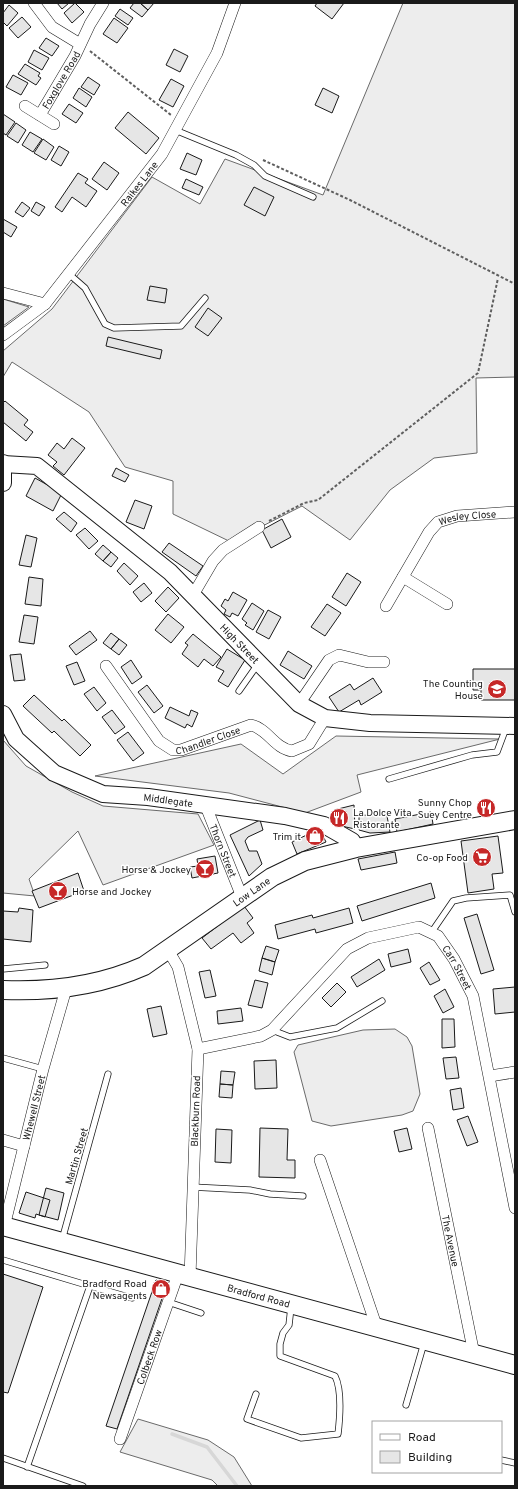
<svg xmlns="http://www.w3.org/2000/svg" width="518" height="1489" viewBox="0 0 518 1489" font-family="Overpass,sans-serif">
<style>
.built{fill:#ededed;stroke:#6a6a6a}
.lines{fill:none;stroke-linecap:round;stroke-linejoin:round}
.stream{stroke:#d7d7d7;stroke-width:3.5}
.building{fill:#e6e6e6;stroke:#1a1a1a}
.lane-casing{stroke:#1a1a1a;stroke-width:7}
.street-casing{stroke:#1a1a1a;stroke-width:12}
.secondary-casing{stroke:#1a1a1a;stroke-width:18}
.primary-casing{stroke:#1a1a1a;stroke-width:20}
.path{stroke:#5f5f5f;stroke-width:2;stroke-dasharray:3 2;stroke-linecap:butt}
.lane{stroke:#fff;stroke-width:5.5}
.street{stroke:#fff;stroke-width:11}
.secondary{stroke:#fff;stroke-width:16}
.primary{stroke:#fff;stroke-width:18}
.labels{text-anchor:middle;stroke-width:3;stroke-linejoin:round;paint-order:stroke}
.street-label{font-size:10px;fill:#1a1a1a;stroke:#fff}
.poi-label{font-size:10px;fill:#1a1a1a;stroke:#fff;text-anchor:end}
</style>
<rect width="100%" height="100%" fill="#fff"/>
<path class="built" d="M403 3H515V377L476 378 477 453 434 458 390 490 350 540 302 506 231 542 173 514V481L125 467 89 412 12 362 3 377V351L52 309 152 177 200 204 225 159 323 195Z
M3 299 29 307 3 326Z
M336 736 500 739 357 775 361 792 305 813 229 793 95 776 241 744 283 774Z
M3 740 26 766 72 792 103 806 198 814 214 845 103 885 78 831 29 879 35 896 3 893Z
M395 1029 407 1037 412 1046 420 1094 413 1111 402 1115 331 1126 312 1121 294 1052 298 1045 363 1030Z
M138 1419 208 1440 234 1457 252 1486H218L212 1480 120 1452Z"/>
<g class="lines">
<path class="stream" d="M172 1434 207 1447 237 1486"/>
</g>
<path class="building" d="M57 3H69L62 9Z
M75 3 84 12 72 23 64 13Z
M134 3H140L148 10 142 17 130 8Z
M140 3H154L148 10Z
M317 3H344L332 19 315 6Z
M9 5 18 13 7 26 3 22V13Z
M120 9 133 18 128 25 115 16Z
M22 17 31 27 18 38 9 28Z
M114 18 128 28 117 43 103 34Z
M46 38 59 46 52 56 39 48Z
M174 49 188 56 180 72 166 65Z
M34 50 49 58 42 70 28 62Z
M25 64 40 73 38 76 41 78 36 85 18 74Z
M13 75 28 83 21 95 6 87Z
M88 77 100 85 94 95 81 87Z
M171 79 184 86 173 107 159 100Z
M79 88 92 97 86 107 73 98Z
M323 88 339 96 332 113 315 105Z
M69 104 83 113 76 123 62 114Z
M128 112 159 138 146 154 115 128Z
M3 114 15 122 6 135 3 133Z
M16 123 26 130 18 143 7 136Z
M30 132 42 139 33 152 22 145Z
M43 139 54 147 46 160 34 153Z
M59 146 69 152 61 166 51 160Z
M187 153 202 160 196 175 180 169Z
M104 162 119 173 107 190 92 179Z
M78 173 88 179 85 183 97 191 86 207 72 197 62 212 55 207Z
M186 179 203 187 199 195 182 188Z
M254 187 274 197 265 216 244 205Z
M22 202 30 208 23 217 15 212Z
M36 202 45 207 39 216 31 211Z
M3 219 17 227 11 237 3 232Z
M150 286 167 289 165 303 147 300Z
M208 308 222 318 208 336 195 327Z
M108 337 162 350 160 359 106 346Z
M5 401 28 420 24 425 33 432 26 441 3 422V403Z
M72 438 85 448 64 475 53 466 57 462 48 455 57 443 64 449Z
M116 468 129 475 125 482 112 476Z
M35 478 62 493 53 511 26 496Z
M135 500 152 506 144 529 126 522Z
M64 512 77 523 71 532 56 519Z
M282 519 291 537 271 548 262 530Z
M85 528 98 541 89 549 76 535Z
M26 535 37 538 31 567 19 565Z
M169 543 203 566 196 576 162 552Z
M103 545 111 552 103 561 95 554Z
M111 552 118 558 111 567 103 561Z
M124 563 138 576 130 585 117 571Z
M347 573 361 582 346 606 332 597Z
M29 577 43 579 41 606 25 604Z
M144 583 152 593 141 602 133 592Z
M168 587 179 598 166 612 155 601Z
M233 592 247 600 238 616 232 613 230 617 224 614 226 610 221 606 225 599 228 601Z
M252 603 264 611 253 630 245 625 247 623 242 619Z
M327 604 341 613 325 636 311 627Z
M268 610 281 617 269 639 256 632Z
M168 614 184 627 171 643 155 630Z
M24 615 38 617 34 644 19 642Z
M90 631 97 640 76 655 69 646Z
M111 633 119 639 111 649 103 643Z
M193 634 221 657 213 666 204 659 198 667 182 654 188 645 185 643Z
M119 639 127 645 119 655 111 649Z
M227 649 245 660 228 687 218 681 224 671 216 667Z
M288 651 312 666 304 679 280 665Z
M21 654 25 680 14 681 10 655Z
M131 660 142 677 132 684 121 667Z
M77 662 85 681 74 685 66 666Z
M473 669H515V700H481V690H473Z
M373 678 382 692 361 705 359 700 339 712 329 697 350 684 354 690Z
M147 685 163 706 154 713 138 692Z
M94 687 106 703 97 711 84 694Z
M34 695 62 721 64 719 91 745 80 756 54 731 52 733 23 706Z
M170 707 189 716 191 710 198 713 192 727 187 724 185 728 165 718Z
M112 710 125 727 115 734 102 717Z
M128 732 144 753 133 761 117 740Z
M354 805 355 829 332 824 331 820 334 810Z
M431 812 433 824 397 832 395 819Z
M359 815 387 816 390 832 370 833 359 830Z
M260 820 263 830 248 837 245 841 249 851H257L262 864 249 876 230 835Z
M315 831 324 838 326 842 297 854 292 842Z
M498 836 503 873 492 874 494 889 468 893 461 841Z
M395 852 397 863 361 870 358 859Z
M215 856 218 873 192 878 190 867 198 866 197 859Z
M78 873 84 891 39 908 32 891Z
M431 883 435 898 362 921 357 906Z
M244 906 253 918 247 923 254 933 241 943 233 933 211 949 202 938Z
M19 908 33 910 31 942 3 939V911L18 912Z
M349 908 353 923 316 933 315 929 278 939 275 925 312 915 313 918Z
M477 914 494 970 481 974 464 918Z
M266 946 279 950 275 962 262 958Z
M408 949 411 962 391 967 388 954Z
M262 958 275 962 272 975 259 971Z
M379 959 385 970 357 987 351 977Z
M429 962 440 980 430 985 420 968Z
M210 970 216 996 205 998 199 972Z
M255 980 268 983 262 1008 248 1005Z
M337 983 346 992 331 1007 322 998Z
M515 987V1012L495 1014 493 989Z
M445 989 454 1007 443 1013 434 996Z
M161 1006 167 1034 153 1037 147 1009Z
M241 1008 243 1021 218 1024 217 1011Z
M442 1019H454L455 1047 442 1048Z
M456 1057 459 1078 446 1079 443 1058Z
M276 1060 277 1088 255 1089 254 1061Z
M221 1071 235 1072 233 1085 220 1084Z
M220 1084 233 1085 232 1098 219 1097Z
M461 1088 464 1108 453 1110 450 1090Z
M468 1116 478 1142 467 1146 457 1120Z
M260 1128 288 1129 287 1160H295V1178L259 1177Z
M407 1128 412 1149 399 1152 394 1131Z
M216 1129 232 1130 231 1163 215 1162Z
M46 1188 64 1193 58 1220 39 1215Z
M26 1192 50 1200 45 1217 36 1214 35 1218 19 1213Z
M3 1274 43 1287 8 1393 3 1392Z
M156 1280 167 1284 117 1429 106 1426Z"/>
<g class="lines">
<g class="lane-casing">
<path id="lane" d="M175 130 236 155 254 165 265 176 313 197
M69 274 85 288 105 324 114 328 181 326 205 298
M239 691 258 664
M389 779 472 755 497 752 506 728
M431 933 453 901 466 898 510 895 515 912
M3 969 45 965
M272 1030 290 1037 337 1028 382 1001
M3 1058 43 1069
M192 1187 250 1190 270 1194 303 1196
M62 1240 108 1074
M3 1260 90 1286 27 1467
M90 1286 132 1298
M168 1302 201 1313
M256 1394 247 1419 301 1438 338 1434C340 1417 342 1390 335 1376L280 1356V1344L283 1333 289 1325 291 1307
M406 1405 424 1343
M3 1458 83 1486
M501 1460 515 1463"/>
</g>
<g class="street-casing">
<g id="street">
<path d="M34 3 52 27 80 44"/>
<path d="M25 106 54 124"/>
<path id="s1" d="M40 115 75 56 90 24 103 3"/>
<path d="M3 293 45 304"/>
<path id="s2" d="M3 335 45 304 162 154 217 53 235 3"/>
<path d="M403 577 447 604"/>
<path d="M193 595 213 561 223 550 259 527"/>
<path id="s3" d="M386 606 429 532 438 522 457 516 515 512"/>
<path id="s4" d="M106 666 159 741 173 750H181L251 725C268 729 274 748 292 751L309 744 325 718"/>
<path d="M299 704 329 660 339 655 368 662H384"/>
<path id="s5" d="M205 804 242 897"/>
<path d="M168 950 178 967 198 1049 190 1277"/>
<path id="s6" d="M198 1049 261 1036 272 1030 347 949 368 938 419 927 438 936 454 959 473 996 515 1208"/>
<path d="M490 1076 515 1072"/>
<path id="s7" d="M428 1128 474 1354"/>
<path d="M3 1140 24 1146"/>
<path d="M320 1160 377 1328"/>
<path id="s8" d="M4 1227 43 1069 66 989"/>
<path id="s9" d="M120 1439 178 1274"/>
</g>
</g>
<g class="secondary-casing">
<g id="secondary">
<path d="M3 463V483"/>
<path id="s10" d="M3 464 37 466 170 572 299 704 325 718 370 723 515 726"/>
<path id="s11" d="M3 714 16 739 54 773 103 794 148 797 285 816 324 825 352 841 356 848"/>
</g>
</g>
<g class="primary-casing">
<g id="primary">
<path id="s12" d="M3 990C52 992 99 986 144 966L272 877 305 861 356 848 515 820"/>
<path id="s13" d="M3 1226 515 1365"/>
</g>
</g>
<path class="path" d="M90 51 171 115
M263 160 350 200 515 284
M269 521 304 503 318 500 478 373 498 278"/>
<use href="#lane" class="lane"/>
<use href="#street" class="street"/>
<use href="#secondary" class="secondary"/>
<use href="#primary" class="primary"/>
</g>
<defs>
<g id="school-disc" transform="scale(1)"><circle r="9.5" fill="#c62828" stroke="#fff"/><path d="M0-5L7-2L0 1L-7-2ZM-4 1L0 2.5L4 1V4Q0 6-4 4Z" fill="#fff"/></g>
<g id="restaurant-disc" transform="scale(1)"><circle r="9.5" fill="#c62828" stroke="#fff"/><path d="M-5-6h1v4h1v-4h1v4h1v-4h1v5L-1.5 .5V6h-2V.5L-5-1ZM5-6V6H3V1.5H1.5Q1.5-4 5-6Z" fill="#fff"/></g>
<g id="shop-disc" transform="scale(1)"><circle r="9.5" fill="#c62828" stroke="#fff"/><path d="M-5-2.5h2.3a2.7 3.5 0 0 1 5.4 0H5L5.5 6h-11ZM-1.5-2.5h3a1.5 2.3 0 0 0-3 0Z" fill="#fff"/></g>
<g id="supermarket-disc" transform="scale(1)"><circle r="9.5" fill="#c62828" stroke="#fff"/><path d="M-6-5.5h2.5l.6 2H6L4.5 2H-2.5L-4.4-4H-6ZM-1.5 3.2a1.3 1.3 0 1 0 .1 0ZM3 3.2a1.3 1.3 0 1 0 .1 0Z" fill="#fff"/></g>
<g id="bar-disc" transform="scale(1)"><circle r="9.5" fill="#c62828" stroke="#fff"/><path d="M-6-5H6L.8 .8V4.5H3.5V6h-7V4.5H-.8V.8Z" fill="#fff"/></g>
</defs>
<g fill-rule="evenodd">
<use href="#school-disc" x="497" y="689"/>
<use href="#restaurant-disc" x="486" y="808"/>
<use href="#restaurant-disc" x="339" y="818"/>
<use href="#shop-disc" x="315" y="836"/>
<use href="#supermarket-disc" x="482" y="857"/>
<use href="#bar-disc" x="205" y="869"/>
<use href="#bar-disc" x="58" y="891"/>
<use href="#shop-disc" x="161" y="1289"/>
</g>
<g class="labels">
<g class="street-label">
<text dy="4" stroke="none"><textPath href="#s1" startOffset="41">Foxglove Road</textPath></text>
<text dy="4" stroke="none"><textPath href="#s2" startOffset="205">Raikes Lane</textPath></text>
<text dy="4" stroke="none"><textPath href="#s3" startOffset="129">Wesley Close</textPath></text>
<text dy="4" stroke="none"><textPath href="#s10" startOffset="304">High Street</textPath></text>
<text dy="4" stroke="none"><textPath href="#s4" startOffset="145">Chandler Close</textPath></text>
<text dy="4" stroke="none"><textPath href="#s11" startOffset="198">Middlegate</textPath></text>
<text dy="4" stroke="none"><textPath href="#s5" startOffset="50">Thorn Street</textPath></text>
<text dy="4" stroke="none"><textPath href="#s12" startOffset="275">Low Lane</textPath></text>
<text dy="4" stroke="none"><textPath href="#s6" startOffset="321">Carr Street</textPath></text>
<text dy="4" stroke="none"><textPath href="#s8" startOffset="123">Whewell Street</textPath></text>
<text transform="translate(195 1111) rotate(-88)" y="4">Blackburn Road</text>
<text transform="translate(76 1156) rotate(-74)" y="4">Martin Street</text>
<text dy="4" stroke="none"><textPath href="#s7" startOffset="115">The Avenue</textPath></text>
<text dy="4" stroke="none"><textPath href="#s13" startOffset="265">Bradford Road</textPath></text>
<text dy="4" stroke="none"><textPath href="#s9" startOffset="87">Colbeck Row</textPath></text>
</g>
<g class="poi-label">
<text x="483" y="687">The Counting<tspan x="483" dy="12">House</tspan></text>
<text x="472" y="806">Sunny Chop<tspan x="472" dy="12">Suey Centre</tspan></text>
<text x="353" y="816" text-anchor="start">La Dolce Vita<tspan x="353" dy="12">Ristorante</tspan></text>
<text x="301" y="840">Trim it</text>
<text x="468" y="861">Co-op Food</text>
<text x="191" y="873">Horse &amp; Jockey</text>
<text x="72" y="895" text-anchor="start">Horse and Jockey</text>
<text x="147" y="1287">Bradford Road<tspan x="147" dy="12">Newsagents</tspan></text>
</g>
</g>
<rect width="518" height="1489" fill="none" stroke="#1a1a1a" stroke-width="8"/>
<rect x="372" y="1421" width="130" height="52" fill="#ffffff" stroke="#a3a3a3"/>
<rect x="380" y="1434" width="20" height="6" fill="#ffffff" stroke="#a3a3a3"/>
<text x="408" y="1441" font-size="12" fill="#1a1a1a">Road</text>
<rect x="380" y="1451" width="20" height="12" fill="#e6e6e6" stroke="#a3a3a3"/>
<text x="408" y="1461" font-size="12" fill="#1a1a1a">Building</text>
</svg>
